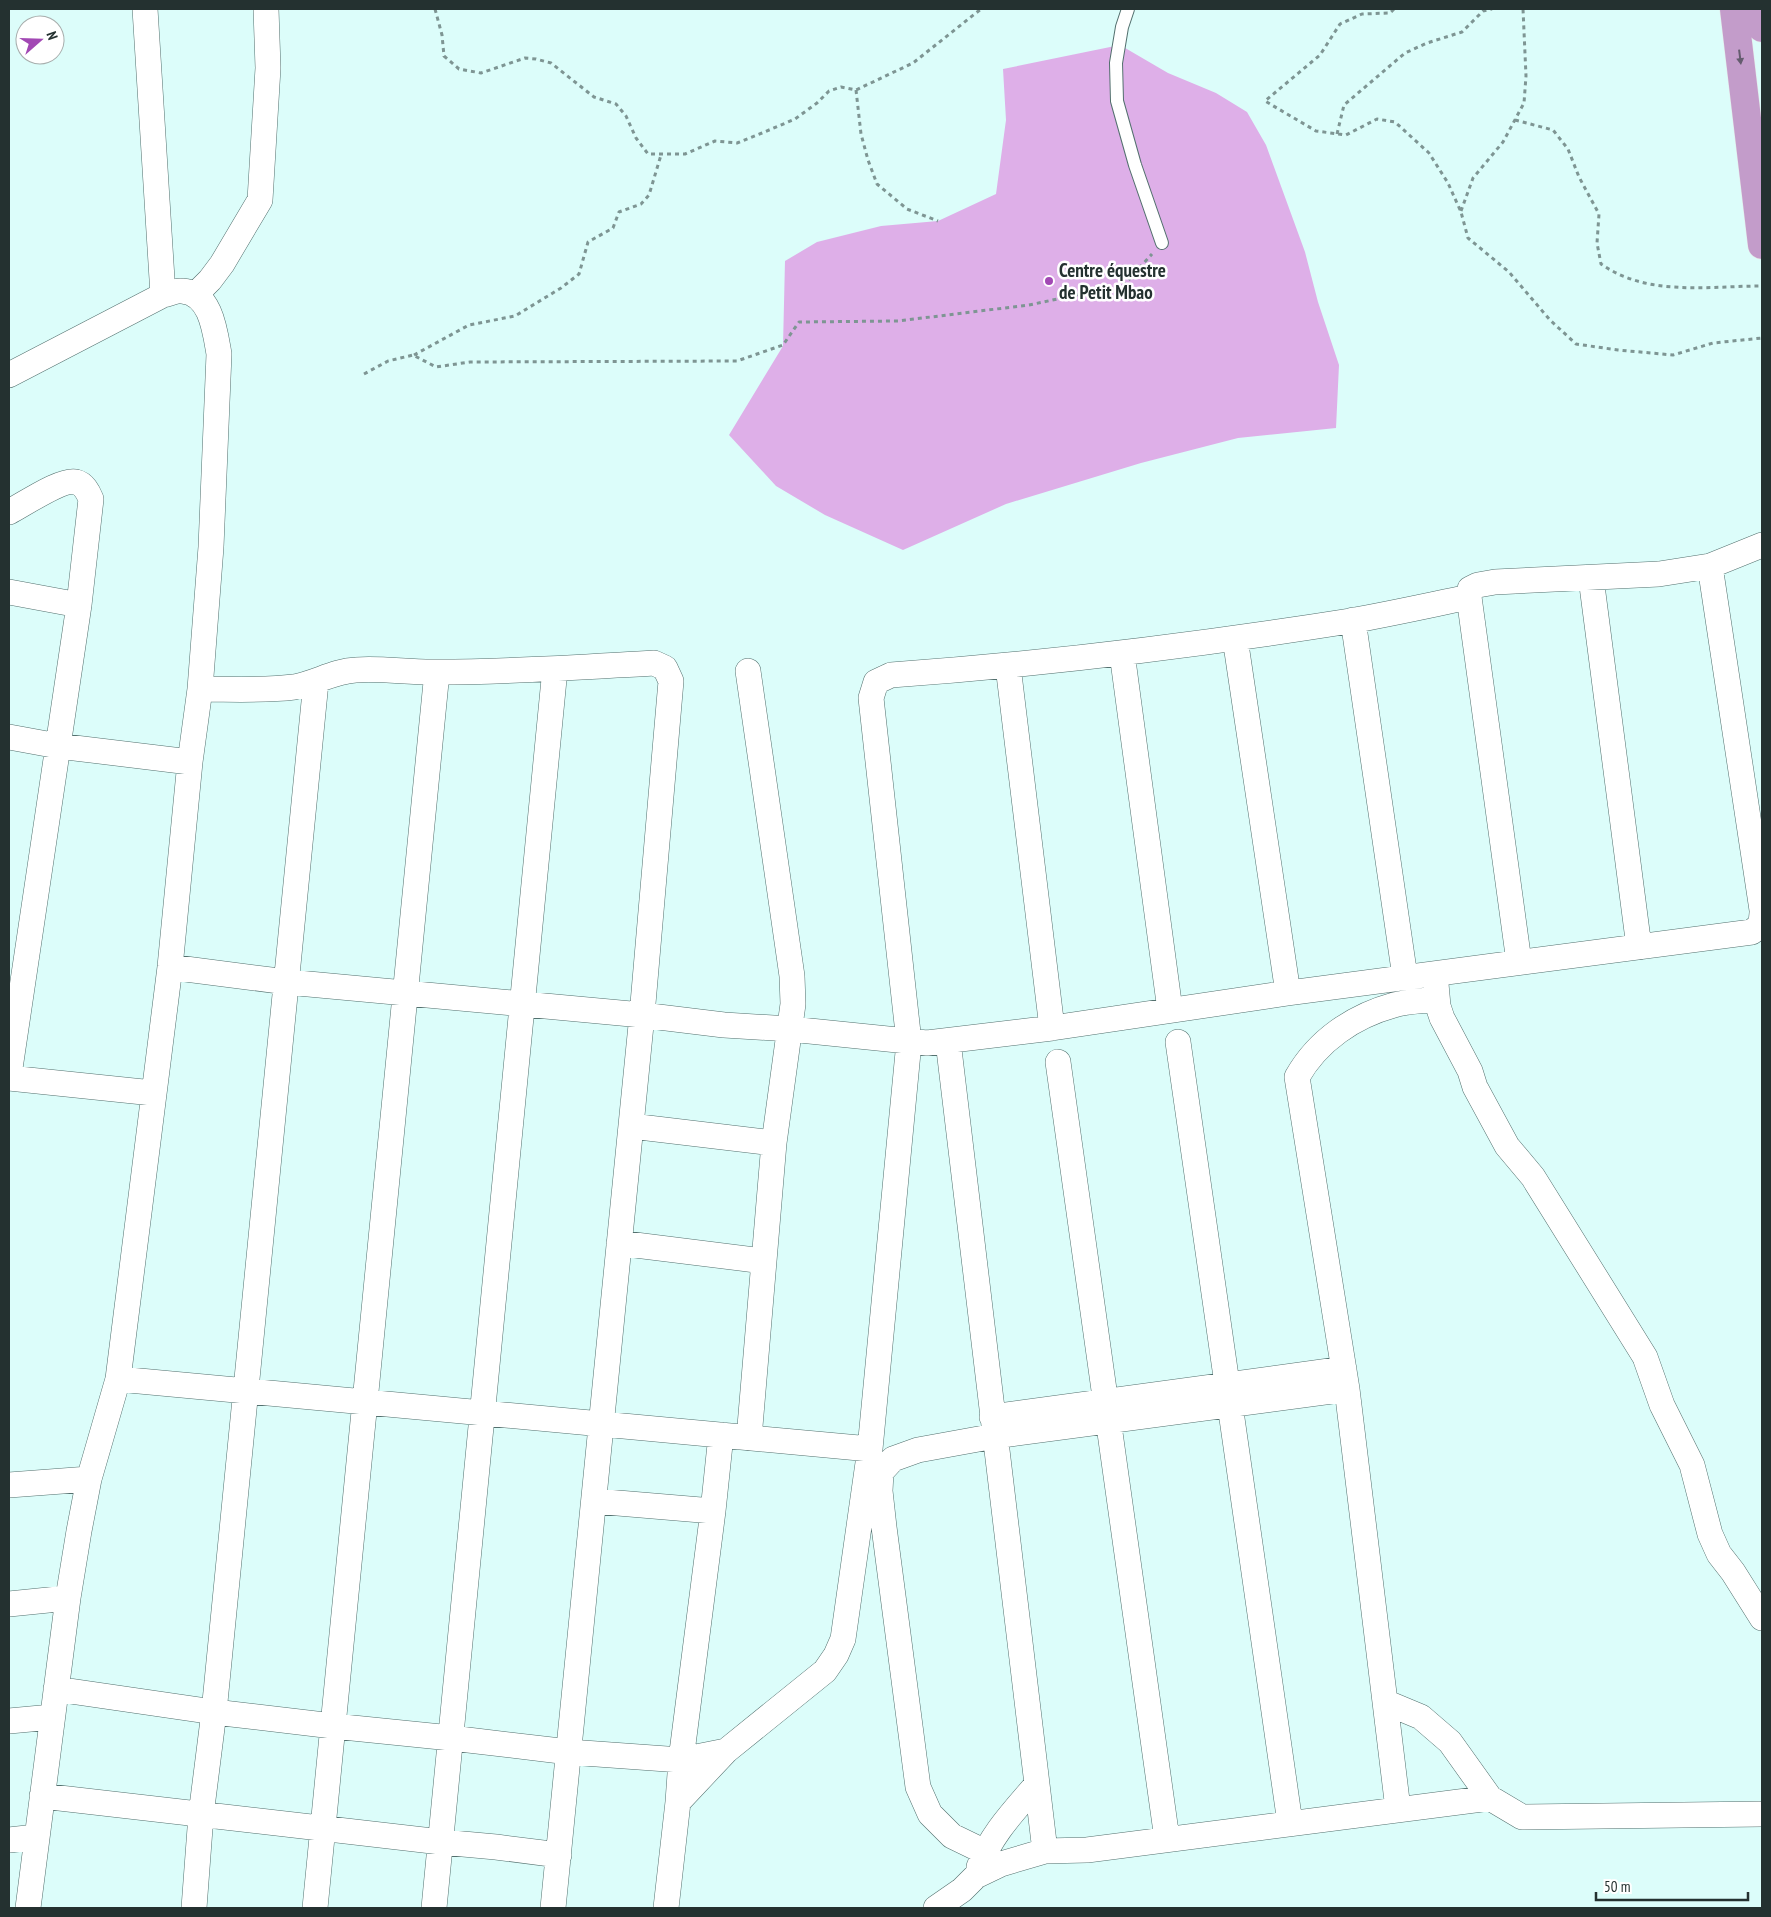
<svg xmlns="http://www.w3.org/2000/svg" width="1771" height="1917" viewBox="0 0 1771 1917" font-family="'PT Sans Narrow',sans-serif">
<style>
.grass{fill:#deafe8}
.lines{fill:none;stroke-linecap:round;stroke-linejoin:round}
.service-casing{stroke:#53706e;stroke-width:14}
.minor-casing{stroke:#53706e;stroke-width:26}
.trunk-casing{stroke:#e5e6e6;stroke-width:29}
.path{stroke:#7e9593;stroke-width:3;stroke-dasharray:4 4;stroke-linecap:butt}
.service{stroke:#fff;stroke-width:12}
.minor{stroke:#fff;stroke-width:25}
.trunk{stroke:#c39cca;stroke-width:28}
.oneway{fill:#645c6e}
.poi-dot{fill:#a248b4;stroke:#fff;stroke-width:2}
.labels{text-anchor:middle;stroke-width:5;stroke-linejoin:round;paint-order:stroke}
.poi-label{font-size:19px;font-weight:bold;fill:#243130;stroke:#fff;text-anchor:start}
</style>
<rect width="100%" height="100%" fill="#dcfdfa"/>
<path class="grass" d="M1120 45 1168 73 1216 93 1247 112 1266 145 1305 252 1318 302 1339 365 1336 428 1238 438 1141 463 1006 504 903 550 825 515 776 486 729 435 783 346 785 261 817 242 881 226 938 221 996 194 1006 120 1003 69Z"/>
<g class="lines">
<g class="service-casing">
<path id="service" d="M1128 9 1122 27 1116 63 1117 101 1135 165 1162 243"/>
</g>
<g class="minor-casing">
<path id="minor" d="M145 9 163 295
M196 294 210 280 222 264 260 200 268 68 266 9
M9 375 163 295C169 294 176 290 182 291 211 293 215 331 219 354L211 547 200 689 190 762 170 967 118 1379 89 1479 79 1531 68 1598 28 1908
M9 512C23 505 62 478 76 482 84 484 88 492 91 499L79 605 9 1075
M1710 566 1762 910
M1591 578 1639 947
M9 592 79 605
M1353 620 1405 977
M1235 638 1288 993
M1122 653 1170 1010
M1008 666 1052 1028
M748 671 792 976 793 1004 774 1143 749 1438
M200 689C231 689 263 691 294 687 316 683 334 671 356 670 383 668 411 673 439 672 511 672 582 667 654 663L665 668 671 681 642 1015 553 1908
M9 737 58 746 190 762
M1519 962 1469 597 1470 589 1478 585 1495 582 1659 574 1710 566 1762 545
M170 967 287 982 642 1015 724 1025 790 1029 927 1043 1052 1028 1288 993 1752 932 1761 924 1762 913
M1436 984 1438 1006 1442 1018 1470 1071 1475 1087 1507 1146 1533 1177 1645 1357 1662 1405 1692 1465 1710 1534 1719 1554 1733 1572 1762 1618
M948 1041 1045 1851
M1178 1042 1290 1823
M1058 1062 1167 1839
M9 1078 153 1093
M631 1126 774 1143
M619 1243 764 1261
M118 1379 870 1449
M992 1417 1344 1369
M9 1485 89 1479
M594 1501 713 1511
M9 1604 68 1598
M56 1689 214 1712 333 1726 451 1738 569 1752 681 1760 726 1751 825 1671 836 1655 843 1639 870 1449 909 1042 871 698 876 682 891 675C1045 664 1198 645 1350 621 1390 614 1430 605 1469 597
M1385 1702 1421 1717 1450 1742 1490 1798 1522 1817 1762 1814
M9 1721 52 1717
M42 1796 441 1842 496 1847 559 1855
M678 1802 726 1751
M1398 1809 1347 1389 1297 1077C1318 1040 1354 1016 1394 1005 1408 1001 1423 1001 1436 999
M9 1840 36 1837
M985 1852 952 1836 930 1814 918 1787 884 1527 880 1491 881 1472 893 1459 918 1450 995 1436 1347 1389
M979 1867C991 1834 1015 1810 1037 1784
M194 1908 201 1815 214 1712 316 682
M315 1908 437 672
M434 1908 555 669
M666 1908 678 1802 681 1760 713 1511 721 1435
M936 1908 962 1890 976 1876 1001 1864 1045 1851 1087 1850 1490 1798"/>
</g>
<g class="trunk-casing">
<path id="trunk" d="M1734 9 1762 245
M1760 9 1762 28"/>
</g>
<path class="path" d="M435 9 442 35 444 56 459 69 481 73 525 58 536 59 551 63 594 97 616 104 626 116 636 138 648 154H685L715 141 737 143 762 133 795 119 817 103 829 91 841 87 856 90 913 63 981 9
M1394 9 1390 13 1362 14 1340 24 1320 55 1265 101 1316 131 1346 135 1377 119 1395 122 1429 153 1448 183 1461 212 1468 238 1509 272 1550 320 1576 344 1618 350 1673 355 1713 343 1762 338
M856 90 861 134 868 160 877 184 907 209 938 221
M1515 120 1553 130 1568 149 1579 177 1599 214 1597 243 1601 264C1648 297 1708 286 1762 286
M1337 134 1344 105 1405 53 1427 43 1462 32 1483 11 1492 9
M1461 211 1473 178 1503 142 1524 103 1526 76 1523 9
M414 355 469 325 515 316 561 288 579 274 588 242 613 228 619 212 641 204 649 195 661 155
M364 374 388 361 413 355 436 367 470 362 737 361 783 345 799 322 898 321 1029 305 1124 285 1152 254"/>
<use href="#service" class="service"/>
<use href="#minor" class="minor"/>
<use href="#trunk" class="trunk"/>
</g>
<defs><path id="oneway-solid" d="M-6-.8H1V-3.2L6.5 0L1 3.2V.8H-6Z" transform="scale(1.25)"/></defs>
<use class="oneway" href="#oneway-solid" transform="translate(1740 57) rotate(83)"/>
<circle class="poi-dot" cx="1049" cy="281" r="5"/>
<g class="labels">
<g class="poi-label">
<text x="1059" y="277">Centre équestre<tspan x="1059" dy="22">de Petit Mbao</tspan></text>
</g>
</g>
<rect width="1771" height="1917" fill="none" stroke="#243130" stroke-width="20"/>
<g transform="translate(40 40) rotate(70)"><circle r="24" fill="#ffffff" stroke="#a7adac"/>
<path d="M0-4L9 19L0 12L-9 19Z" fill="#a248b4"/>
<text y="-8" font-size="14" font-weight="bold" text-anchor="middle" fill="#243130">N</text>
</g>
<path d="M1596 1892v8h152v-8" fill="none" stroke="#243130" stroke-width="2.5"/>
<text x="1604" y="1892" font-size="15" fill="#243130" stroke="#ffffff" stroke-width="4" paint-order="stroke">50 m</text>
</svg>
